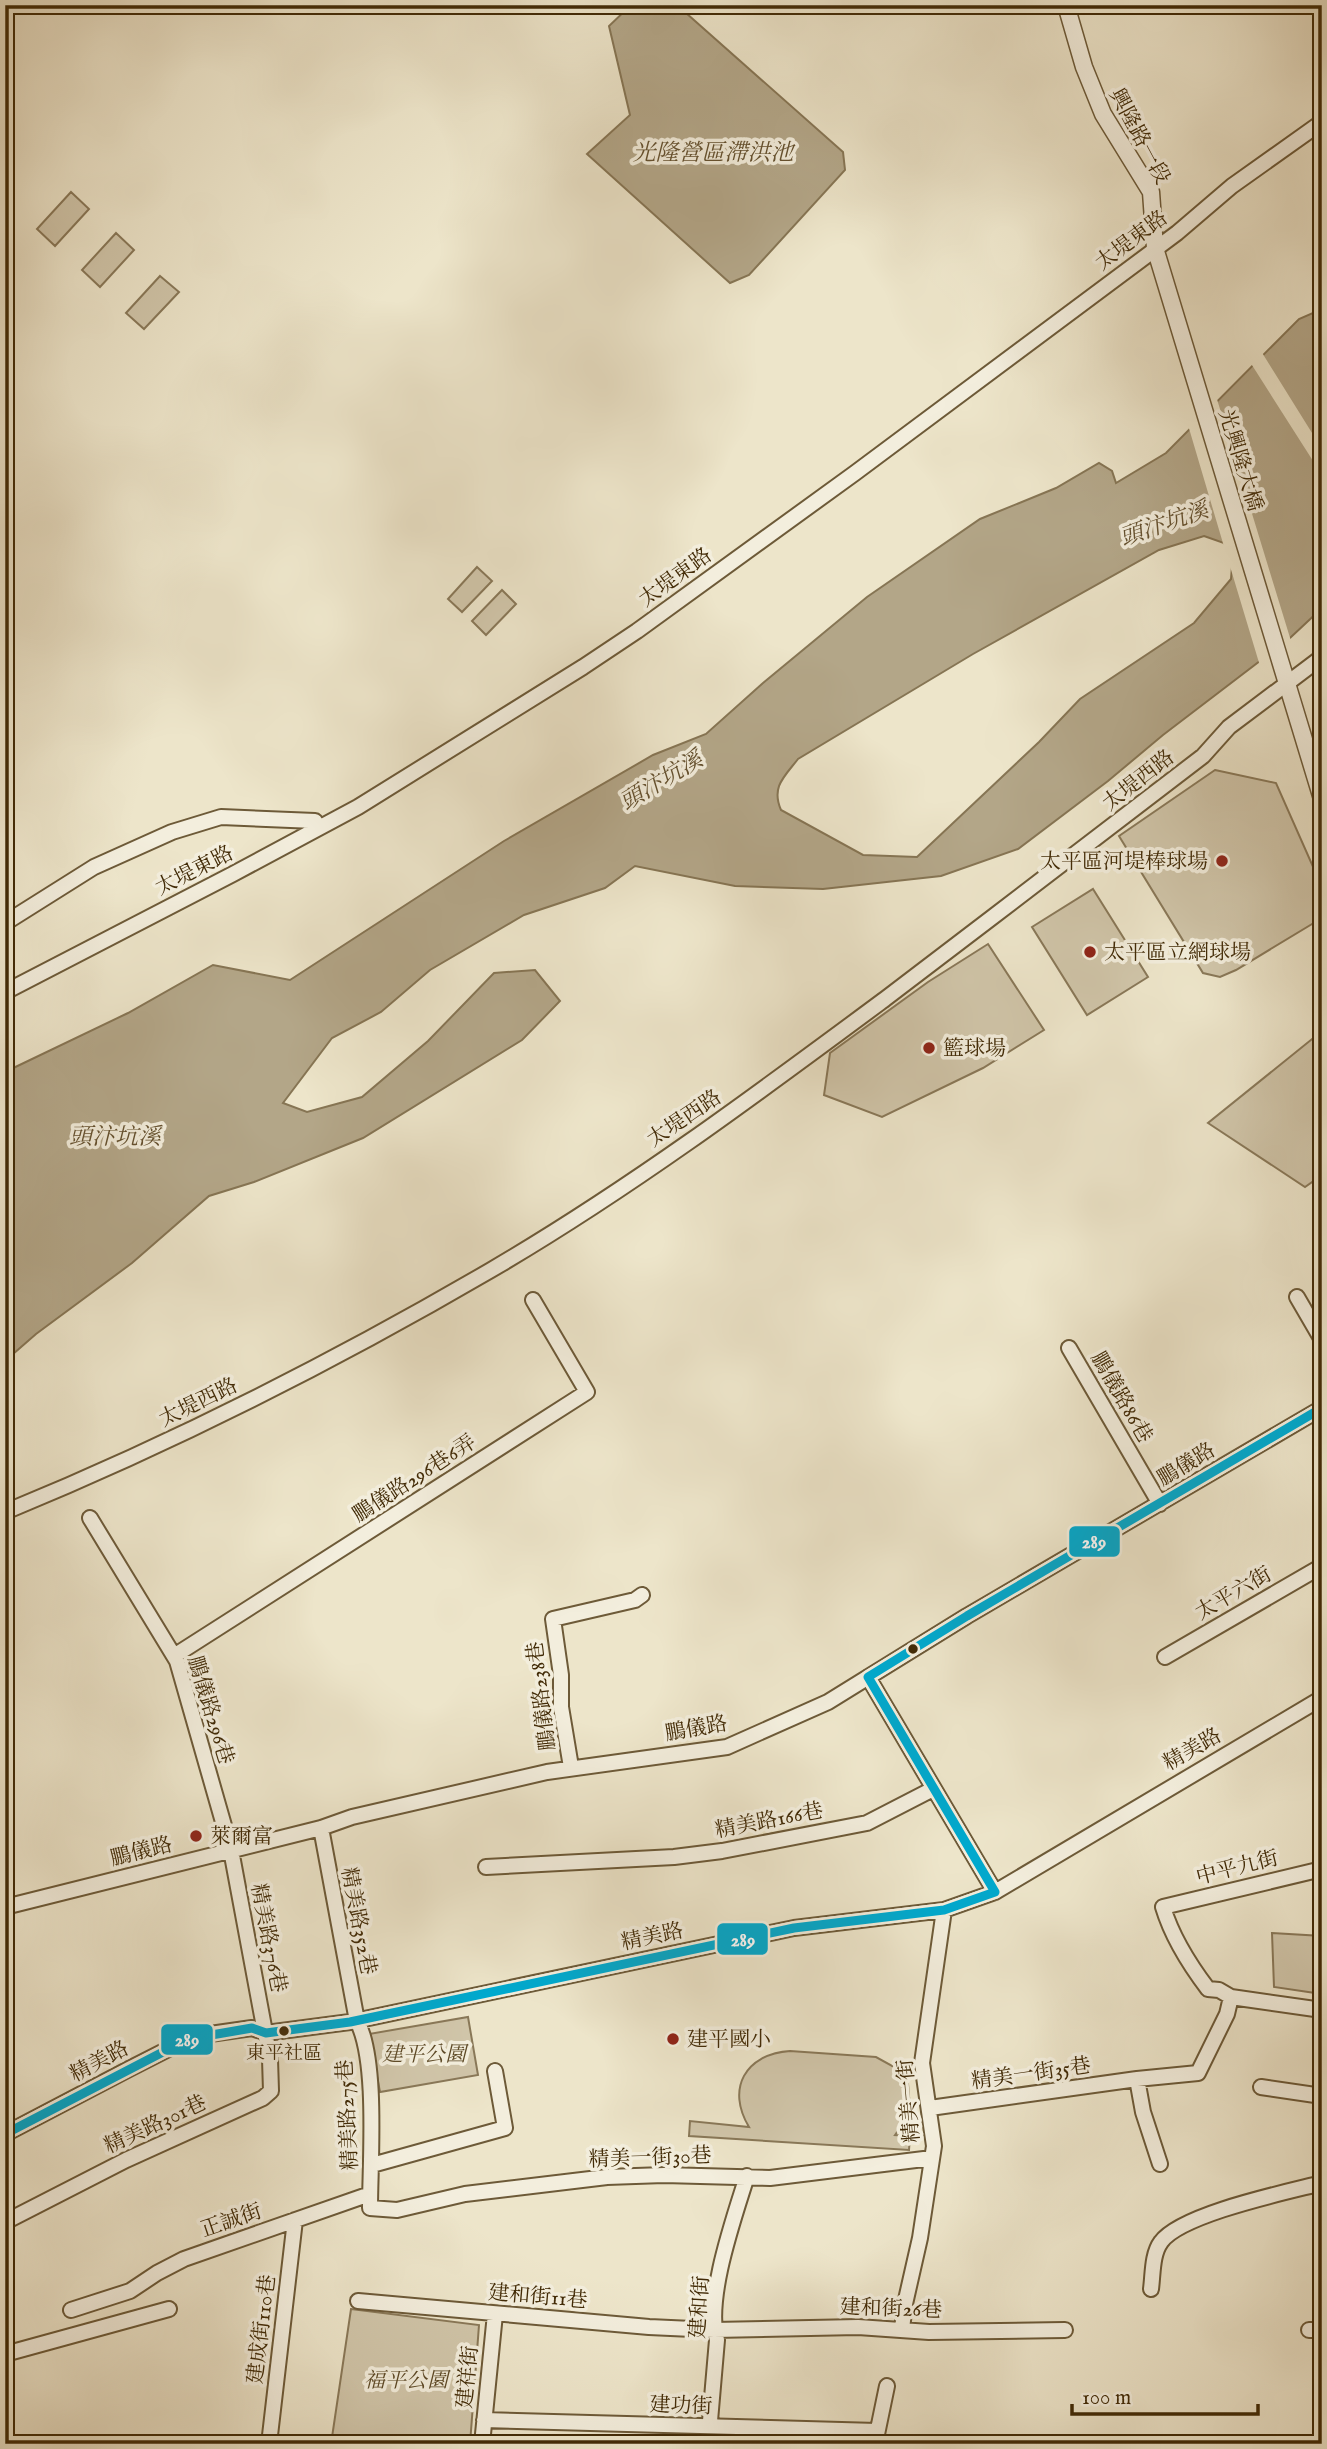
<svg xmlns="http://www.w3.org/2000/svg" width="1327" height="2449" viewBox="0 0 1327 2449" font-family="'IM FELL English','Noto Serif TC',serif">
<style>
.green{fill:#d0c5a9;stroke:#897858;stroke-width:2}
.water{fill:#b3a688;stroke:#867554;stroke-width:2;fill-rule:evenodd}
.pier{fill:#ede5ca}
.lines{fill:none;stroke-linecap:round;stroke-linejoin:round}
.minor-casing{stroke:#6d5a38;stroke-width:18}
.tertiary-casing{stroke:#6d5a38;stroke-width:19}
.minor{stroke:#f3eedd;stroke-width:14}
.tertiary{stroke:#f3eedd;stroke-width:16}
.bus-1-casing{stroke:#f3eedd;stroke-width:14}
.bus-1{stroke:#00a9ce;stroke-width:9}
.poi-dot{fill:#8f2418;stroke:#f3eedd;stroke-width:2.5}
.bus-dot{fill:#422b07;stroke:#f3eedd;stroke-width:2.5}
.labels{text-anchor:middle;stroke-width:7;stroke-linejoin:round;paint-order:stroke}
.bus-label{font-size:19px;fill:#422b07;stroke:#f3eedd}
.street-label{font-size:21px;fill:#422b07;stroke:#f3eedd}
.poi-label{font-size:21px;fill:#422b07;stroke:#f3eedd;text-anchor:start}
.park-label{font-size:21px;font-style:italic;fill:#5e4a27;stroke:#f3eedd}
.water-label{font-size:23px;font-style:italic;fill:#64502e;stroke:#f3eedd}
.line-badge{stroke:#f3eedd;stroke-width:2.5}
.badge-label{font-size:19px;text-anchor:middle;font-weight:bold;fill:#fff}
</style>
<rect width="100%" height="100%" fill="#ede5ca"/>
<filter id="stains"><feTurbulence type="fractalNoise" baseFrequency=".00286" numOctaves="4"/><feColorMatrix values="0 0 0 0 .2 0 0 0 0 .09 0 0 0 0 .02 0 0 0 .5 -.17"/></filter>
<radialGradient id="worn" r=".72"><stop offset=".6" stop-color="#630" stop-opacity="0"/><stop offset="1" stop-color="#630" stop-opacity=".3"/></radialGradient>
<path class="green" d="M71 192 89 209 55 246 37 229Z
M116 233 134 250 100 287 82 270Z
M160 276 179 292 144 329 126 313Z
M477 567 492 581 462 612 448 599Z
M502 590 516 604 486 635 472 621Z
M1215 770 1276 783 1322 887V918L1236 970 1220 977 1203 973 1119 836Z
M1093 889 1148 977 1087 1015 1032 927Z
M988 944 1044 1030 983 1068 882 1117 824 1095 830 1053 928 982Z
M1322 1031V1175L1305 1187 1208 1123Z
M1272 1933 1322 1936V1994L1274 1987Z
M468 2017 478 2075 380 2092 369 2034Z
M790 2051 876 2057 896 2068 908 2084 910 2108 907 2118 895 2135 910 2136 909 2150 689 2136 690 2121 749 2127C726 2089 745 2054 790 2051Z
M351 2309 479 2325 470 2444H331Z"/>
<path class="water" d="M631 5H677L843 152 845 170 749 275 730 283 587 154 630 115 609 26Z
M1322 309V608L1290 638 1163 735 1108 781 1018 849 941 876 823 889 735 886 635 866 605 888 524 915 430 970 381 1012 332 1038 283 1103 307 1112 362 1097 428 1041 494 973 535 970 560 1001 522 1040 363 1138 254 1182 209 1196 132 1263 36 1334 5 1361V1072L128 1013 213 965 290 980 504 841 653 755 706 734 763 683 867 597 980 519 1056 488 1099 463 1112 471 1116 483 1166 453 1299 319ZM1204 536 1224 543 1233 554 1231 579 1194 623 1080 699 1039 742 917 857 863 855 781 810C771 787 784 777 798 759L973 654 1159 550Z"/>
<path class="pier" d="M1261 351 1322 449V475L1250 362Z
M1216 396 1291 641 1260 666 1229 563 1230 555 1225 550 1188 425Z"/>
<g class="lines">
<g class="minor-casing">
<path id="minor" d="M5 923 94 867 172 832 221 817 315 821
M5 992 233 874 358 807 583 667 637 631 855 473 1177 233 1232 186 1322 122
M1297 1297 1322 1340
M1069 1348 1160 1504
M5 1512C173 1443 335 1361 491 1270 628 1190 757 1094 885 999 991 918 1097 838 1203 756L1229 727 1322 657
M174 1656 587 1392 533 1300
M1165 1657 1322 1566
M868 1677 995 1892
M571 1767 561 1707V1675L553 1619 635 1600 642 1595
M321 1828 357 2021C378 2060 370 2162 370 2208L397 2210 465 2194 607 2177 664 2175 770 2178 932 2158
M486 1867 674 1857 722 1851 867 1823 933 1789
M1322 1869 1163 1907C1172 1937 1189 1964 1208 1989L1219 1990 1231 1997 1322 2010
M5 1907 321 1828 352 1817 547 1772 727 1747 828 1702 967 1616 1322 1408
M1261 2087 1322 2096
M930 2108 1137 2079
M5 2134 129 2069 188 2039 203 2035 252 2028 266 2033 350 2022 794 1928 944 1910 995 1892 1322 1698
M1160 2164 1143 2112 1137 2079 1198 2073 1227 2014 1231 1997
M372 2165 505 2128 495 2071
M5 2222 126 2160 263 2098 271 2091 270 2059 231 1850 177 1661 90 1518
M1151 2289C1153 2274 1152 2254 1161 2242 1181 2214 1287 2192 1322 2183
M358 2301 649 2327 714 2330 858 2327 929 2332 1065 2330
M71 2310 130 2291 157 2273 184 2259 370 2194
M902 2329 905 2304 920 2238 934 2146 922 2063 944 1910
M1309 2330H1322
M5 2354 169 2309
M484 2420 877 2431
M269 2444 295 2220
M482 2444 495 2314
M708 2444 717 2340C705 2299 734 2218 747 2176
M875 2444 887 2386"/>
</g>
<g class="tertiary-casing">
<path id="tertiary" d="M1066 5 1084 67 1103 114 1151 192 1155 248 1322 799"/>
</g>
<use href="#minor" class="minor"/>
<use href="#tertiary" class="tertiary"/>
<g class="bus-1-casing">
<path id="bus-1" d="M868 1677 967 1616 1322 1408
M868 1677 995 1892
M5 2134 188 2039 252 2028 266 2033 350 2022 794 1928 944 1910 995 1892"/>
</g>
<use href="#bus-1" class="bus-1"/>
</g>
<g class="poi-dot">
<circle cx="1222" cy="861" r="7"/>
<circle cx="1090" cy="952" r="7"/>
<circle cx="929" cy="1048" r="7"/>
<circle cx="196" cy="1836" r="7"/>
<circle cx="673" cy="2039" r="7"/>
</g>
<g class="bus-dot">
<circle cx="913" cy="1649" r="6"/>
<circle cx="284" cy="2031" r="6"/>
</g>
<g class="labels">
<g class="bus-label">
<text x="284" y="2059">東平社區</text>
</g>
<g class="street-label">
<text transform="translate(1140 136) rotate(62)" y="7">興隆路一段</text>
<text transform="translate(1131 240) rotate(-37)" y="7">太堤東路</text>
<text transform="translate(1241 460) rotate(73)" y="7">光興隆大橋</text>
<text transform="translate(675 577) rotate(-36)" y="7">太堤東路</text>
<text transform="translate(1138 780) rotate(-38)" y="7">太堤西路</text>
<text transform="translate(194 870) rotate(-27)" y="7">太堤東路</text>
<text transform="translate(684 1118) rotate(-34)" y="7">太堤西路</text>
<text transform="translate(1122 1397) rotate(60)" y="7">鵬儀路86巷</text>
<text transform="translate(198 1402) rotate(-26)" y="7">太堤西路</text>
<text transform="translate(1186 1464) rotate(-31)" y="7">鵬儀路</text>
<text transform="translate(414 1478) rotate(-33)" y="7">鵬儀路296巷6弄</text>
<text transform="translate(1233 1593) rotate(-30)" y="7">太平六街</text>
<text transform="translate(541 1696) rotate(-97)" y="7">鵬儀路238巷</text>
<text transform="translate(211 1710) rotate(73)" y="7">鵬儀路296巷</text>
<text transform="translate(696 1728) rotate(-10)" y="7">鵬儀路</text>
<text transform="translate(1192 1749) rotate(-30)" y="7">精美路</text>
<text transform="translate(769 1820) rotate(-11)" y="7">精美路166巷</text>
<text transform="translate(141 1851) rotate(-14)" y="7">鵬儀路</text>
<text transform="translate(1237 1867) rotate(-14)" y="7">中平九街</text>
<text transform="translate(359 1921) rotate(79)" y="7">精美路352巷</text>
<text transform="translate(652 1936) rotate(-12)" y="7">精美路</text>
<text transform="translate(269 1938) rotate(79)" y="7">精美路376巷</text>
<text transform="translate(99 2061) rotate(-28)" y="7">精美路</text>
<text transform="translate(1031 2073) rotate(-8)" y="7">精美一街35巷</text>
<text transform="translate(908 2101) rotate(-95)" y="7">精美一街</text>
<text transform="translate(347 2115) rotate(-93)" y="7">精美路275巷</text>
<text transform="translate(155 2124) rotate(-25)" y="7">精美路301巷</text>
<text transform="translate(650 2157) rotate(-2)" y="7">精美一街30巷</text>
<text transform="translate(231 2220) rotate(-19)" y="7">正誠街</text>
<text transform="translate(538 2296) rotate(5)" y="7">建和街11巷</text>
<text transform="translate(699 2307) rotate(-86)" y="7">建和街</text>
<text transform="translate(891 2308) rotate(2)" y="7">建和街26巷</text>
<text transform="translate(261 2329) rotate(-83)" y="7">建成街110巷</text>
<text transform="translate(467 2377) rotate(-84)" y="7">建祥街</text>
<text transform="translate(681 2405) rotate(2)" y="7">建功街</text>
</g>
<g class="poi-label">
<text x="1208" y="868" text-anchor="end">太平區河堤棒球場</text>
<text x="1104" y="959">太平區立網球場</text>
<text x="943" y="1055">籃球場</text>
<text x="210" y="1843">萊爾富</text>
<text x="687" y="2046">建平國小</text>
</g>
<g class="park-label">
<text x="424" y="2061">建平公園</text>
<text x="406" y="2387">福平公園</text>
</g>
<g class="water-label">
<text x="713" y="160">光隆營區滯洪池</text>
<text transform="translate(1164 523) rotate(-19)" y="8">頭汴坑溪</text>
<text transform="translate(661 780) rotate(-31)" y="8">頭汴坑溪</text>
<text x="115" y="1144">頭汴坑溪</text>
</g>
</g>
<g class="line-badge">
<rect x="1068" y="1525" width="53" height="33" rx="7" fill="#00a9ce"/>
<rect x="716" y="1922" width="53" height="34" rx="7" fill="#00a9ce"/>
<rect x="160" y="2023" width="54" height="33" rx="7" fill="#00a9ce"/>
</g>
<g class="badge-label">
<text x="1094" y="1548">289</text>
<text x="743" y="1946">289</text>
<text x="187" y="2046">289</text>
</g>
<rect width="1327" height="2449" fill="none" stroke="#ede5ca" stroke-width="28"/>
<rect x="7" y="7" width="1313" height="2435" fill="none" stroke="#422b07" stroke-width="3.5"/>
<rect x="14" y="14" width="1299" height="2421" fill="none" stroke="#422b07" stroke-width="2"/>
<path d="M1072 2404v10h186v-10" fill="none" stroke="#422b07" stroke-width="3.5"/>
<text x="1082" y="2404" font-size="21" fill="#422b07" stroke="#f3eedd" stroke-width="5" paint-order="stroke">100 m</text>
<rect width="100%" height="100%" filter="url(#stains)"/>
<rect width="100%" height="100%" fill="url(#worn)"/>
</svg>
